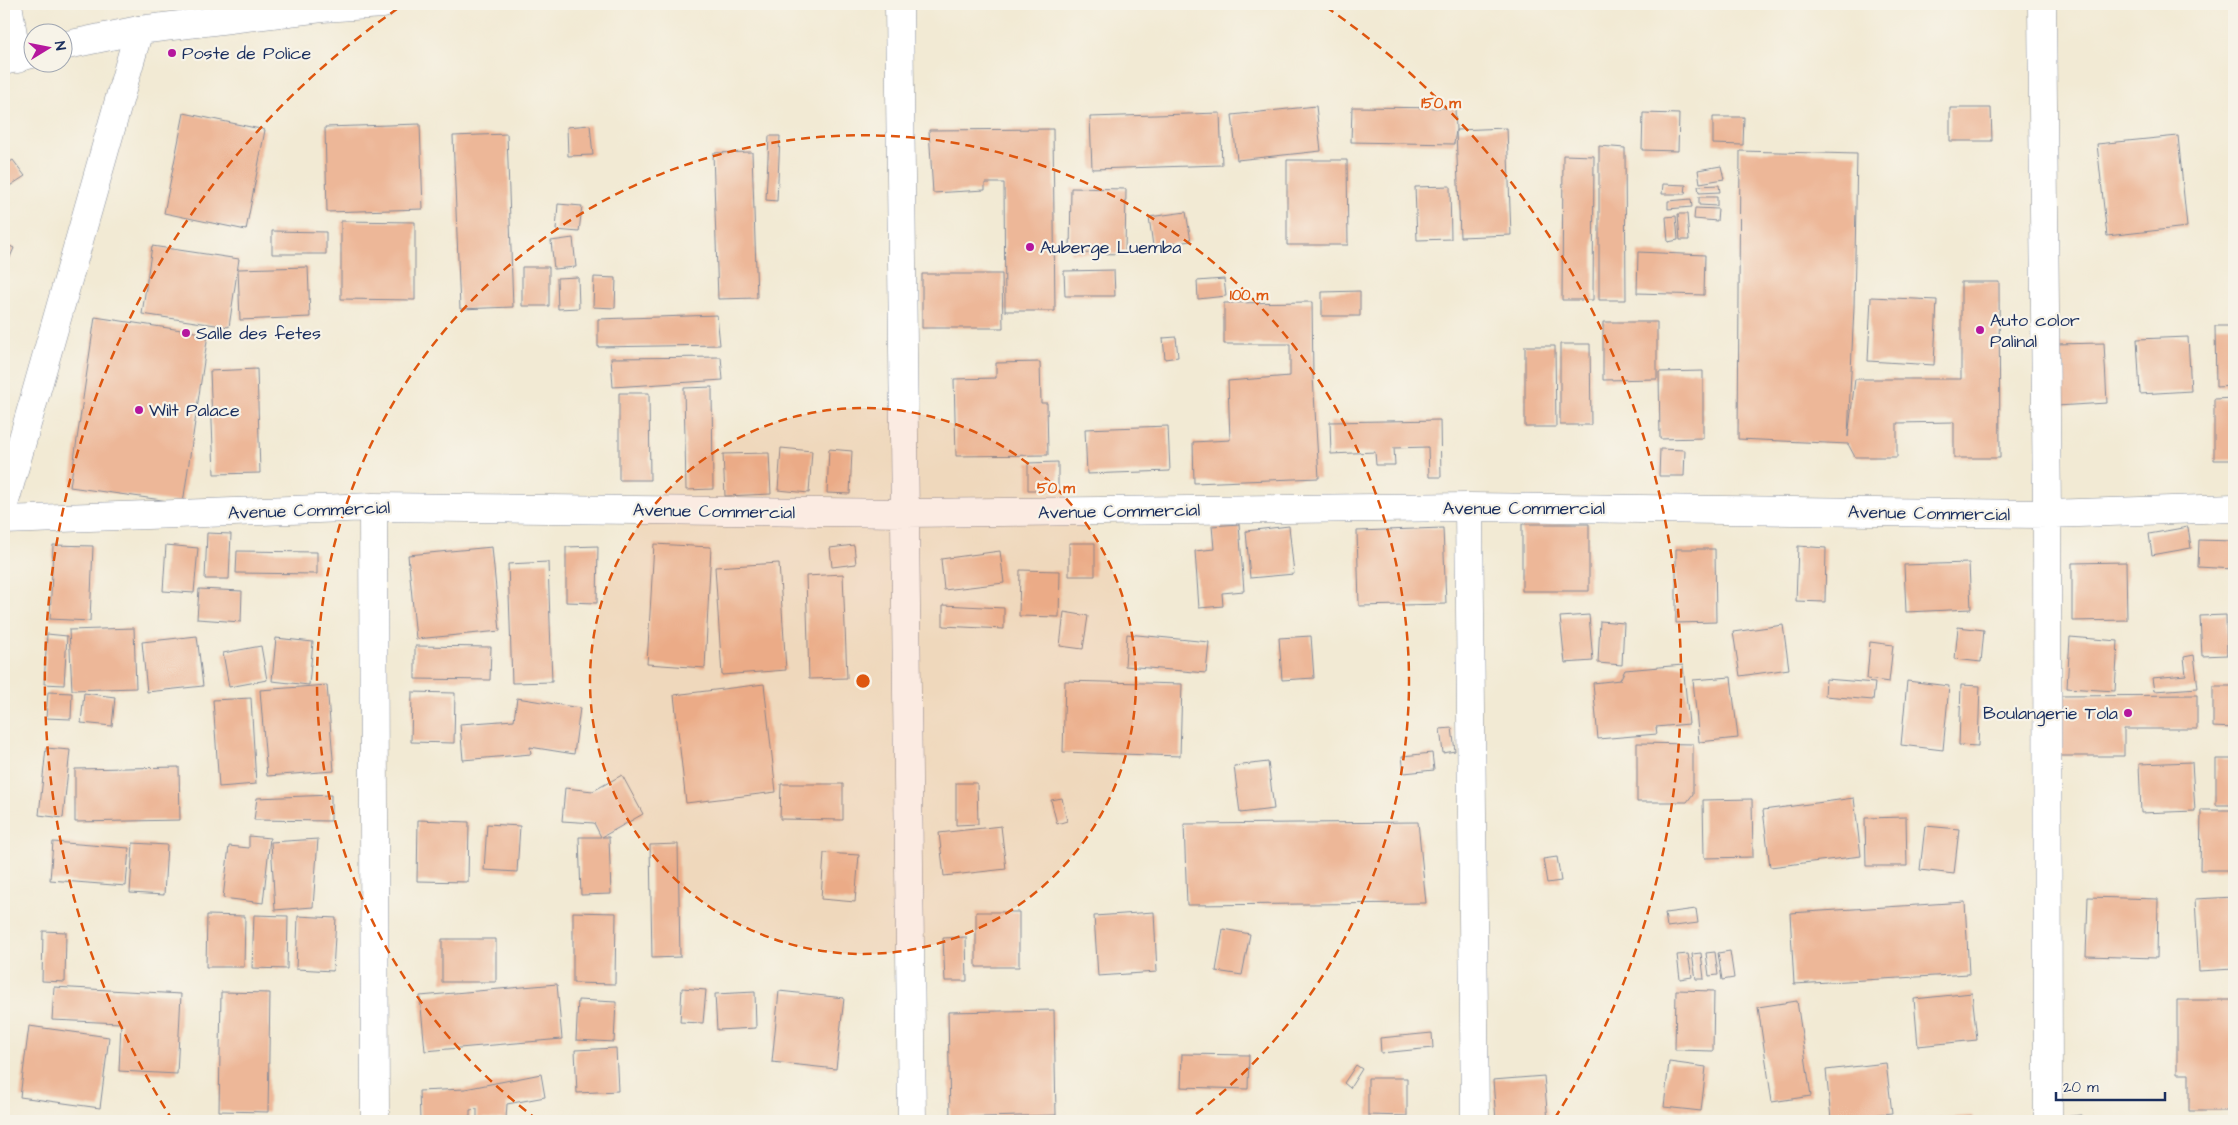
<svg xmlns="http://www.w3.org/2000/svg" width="2238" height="1125" viewBox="0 0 2238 1125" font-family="'Architects Daughter',sans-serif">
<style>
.building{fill:#edb798}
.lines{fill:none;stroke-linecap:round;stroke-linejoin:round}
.minor-casing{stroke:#868c99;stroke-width:29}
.tertiary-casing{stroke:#868c99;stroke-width:29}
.minor{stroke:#fff;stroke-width:28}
.tertiary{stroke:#fff;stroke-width:28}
.ring{fill:none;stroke:#de5710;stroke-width:2.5;stroke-dasharray:9 6}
.poi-dot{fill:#b5179e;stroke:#f7f3e8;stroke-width:2}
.labels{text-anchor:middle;stroke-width:4.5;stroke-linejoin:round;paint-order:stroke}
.poi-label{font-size:18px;fill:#1b2f5e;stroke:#f7f3e8;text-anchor:start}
.street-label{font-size:18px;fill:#1b2f5e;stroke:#f7f3e8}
.centre{fill:#de5710;stroke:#f7f3e8;stroke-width:2.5}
.ring-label{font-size:15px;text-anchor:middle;font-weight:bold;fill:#de5710;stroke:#f7f3e8;stroke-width:4.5;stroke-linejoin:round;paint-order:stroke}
</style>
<rect width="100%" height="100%" fill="#f7f3e8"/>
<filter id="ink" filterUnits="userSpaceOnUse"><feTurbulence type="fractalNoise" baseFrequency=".02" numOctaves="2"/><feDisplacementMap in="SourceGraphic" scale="10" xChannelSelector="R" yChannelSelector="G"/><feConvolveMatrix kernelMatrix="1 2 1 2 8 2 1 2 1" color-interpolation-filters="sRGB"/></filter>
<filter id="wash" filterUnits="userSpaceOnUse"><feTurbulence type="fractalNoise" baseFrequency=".0096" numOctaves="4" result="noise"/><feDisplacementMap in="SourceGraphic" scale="20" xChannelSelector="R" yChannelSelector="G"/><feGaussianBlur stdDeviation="1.12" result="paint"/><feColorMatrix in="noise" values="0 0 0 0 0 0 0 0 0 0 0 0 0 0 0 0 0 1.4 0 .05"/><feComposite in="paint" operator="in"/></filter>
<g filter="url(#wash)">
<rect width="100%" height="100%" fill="#f2ead4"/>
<g id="blocks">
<path class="building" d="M1316 106 1321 151 1237 160 1232 115Z
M1352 107 1455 108 1456 130 1454 144 1351 142Z
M1950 108H1991L1992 141H1950Z
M184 113 265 130 246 230 164 213Z
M1220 113 1222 165 1092 169 1090 117Z
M1643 113 1679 114 1678 151 1642 150Z
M1713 117H1744L1743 145 1713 144Z
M420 124 423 209 327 212 325 127Z
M590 125 593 155 568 156 567 127Z
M1507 128 1511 235 1460 237 1456 130Z
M1053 129 1055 311H1005L1004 183H985V190L933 193 929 130Z
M507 134 513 307 460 309 453 136Z
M769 136H780L777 201 766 200Z
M2178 136 2187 227 2107 236 2097 144Z
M1599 146 1625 148 1626 300H1599Z
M1740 151 1857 154 1854 307 1848 437 1855 379H1961V282H1999L2000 458H1954V422L1897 423V457H1855L1848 444 1738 439Z
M752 152 757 298 718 299 713 153Z
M1563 155 1594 156 1593 300H1562Z
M13 160 25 176 8 187 4 180V166Z
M1287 160H1347L1348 245H1287Z
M1721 166 1724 179 1700 183 1698 170Z
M1663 184 1686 185 1685 194H1662Z
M1719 185 1720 192 1699 193 1698 186Z
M1450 186 1451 239 1417 240 1415 187Z
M1071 188 1126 189 1125 254 1070 253Z
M1699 197H1717V206L1699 205Z
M1691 199 1692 207 1668 209V201Z
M558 204 582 206 579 232 556 230Z
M1695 208 1718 209 1717 221 1694 219Z
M1186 212 1191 241 1153 246 1149 217Z
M1678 214H1687L1689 240H1680Z
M1676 216 1678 240 1668 242 1666 217Z
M341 221 415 222V300L341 299Z
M272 231 326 232V254H272Z
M573 238 576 267 554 269 551 241Z
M4 243 14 248 4 271Z
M152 246 239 259 229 327 142 314Z
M1638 252 1705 255 1704 295 1637 293Z
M308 267 310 317 240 320 238 269Z
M522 267H549V306H522Z
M1114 270 1115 296H1065L1064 271Z
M922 274H1002L1003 328H922Z
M578 277 579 308 558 309 557 278Z
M594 277 616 278 615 308 593 307Z
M1224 279 1226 296 1198 299 1197 281Z
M1360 291V316H1322V292Z
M1871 297 1937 300 1934 365 1868 361Z
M1312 302 1313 376 1319 478 1194 483 1193 442 1230 440 1228 381 1290 376V344H1224V303Z
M717 315 720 345 598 347V319Z
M95 317 208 334 183 503 70 487Z
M1603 322H1657V379L1603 380Z
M2215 326H2234V386L2216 387Z
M1176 337 1178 357 1165 359 1163 338Z
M2188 337 2191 391 2140 394 2137 339Z
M2104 343 2107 403 2056 406 2054 344Z
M1560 344H1590L1591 425H1560Z
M1525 346H1555L1556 427H1525Z
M721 357 723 380 613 387 611 358Z
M1040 362 1041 403H1047L1048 455 956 456 954 379 996 378V363Z
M257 369 260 473 214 474 210 371Z
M1703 371V438L1660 439 1659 372Z
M712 387 713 489 686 490 684 388Z
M619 393H649L650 480H619Z
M2234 398V460H2214V399Z
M1440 420 1441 477H1429L1428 447 1394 448 1395 465H1376L1375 452 1331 454 1330 422Z
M1168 426 1170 471 1087 474 1085 429Z
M781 448 812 451 809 493 778 490Z
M829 449 852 451 850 494 827 493Z
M1660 449 1685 450 1684 476H1659Z
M769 453 771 494 725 496 723 454Z
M1058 462V490H1028V463Z
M1239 524 1244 591 1222 593 1223 606 1199 608 1195 551 1214 549 1212 526Z
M1522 524H1589V591H1522Z
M1289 526 1294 574 1250 578 1246 531Z
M2188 527 2191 548 2152 555 2149 534Z
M1443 528 1446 604 1359 606 1357 531Z
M207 533 231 534 229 579H205Z
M2199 540 2234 541V569L2198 567Z
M1069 543H1095V576H1069Z
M654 544 711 547 705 668 647 664Z
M53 545 93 546 90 621 50 619Z
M166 545 198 548 194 593 163 591Z
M854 545 856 564 832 567 830 548Z
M598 546 597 603 566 602V547Z
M1798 546 1826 548 1825 602 1796 601Z
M492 547 500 631 416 639 408 555Z
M1676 549H1715L1716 622 1676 623Z
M237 551 317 552V574L236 573Z
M1000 551 1004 583 944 590 941 559Z
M548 562 552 682 512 683 508 564Z
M2126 562 2127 620 2072 621V563Z
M779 563 786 670 722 675 715 567Z
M1969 563 1971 609 1906 612 1904 565Z
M1020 570 1060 571 1059 617 1019 616Z
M843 574 847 678 809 679 806 576Z
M199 589 242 591 241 622 197 619Z
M943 605 1004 608V629L943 626Z
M1064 612 1088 616 1083 649 1060 646Z
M1589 615 1593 661 1565 663 1560 617Z
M2226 615 2227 655 2202 656 2200 616Z
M1600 621 1624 623 1622 665 1598 663Z
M2232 622H2234V664H2232Z
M1783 625 1789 669 1740 676 1733 632Z
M1958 627 1984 630 1981 662 1955 659Z
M134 628 136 688 72 690 69 630Z
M47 634 67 636 64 685 44 684Z
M1127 634 1209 642 1206 673 1125 666Z
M197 636 203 686 147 692 142 642Z
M1311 636 1314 678 1282 680 1279 638Z
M2070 637 2118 641 2115 691 2067 688Z
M276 638 313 642 309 685 272 681Z
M1870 642 1893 645 1889 682 1867 679Z
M261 646 267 680 229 687 223 653Z
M415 646 491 647 490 680 415 679Z
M2194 655 2198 688 2154 691 2152 678 2186 675 2184 657Z
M1683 665 1689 724 1656 727 1657 734 1598 739 1593 683 1620 680 1625 670Z
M1731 677 1738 738 1699 742 1693 680Z
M1826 679 1875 683 1873 700 1825 696Z
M1065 681 1182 684 1180 756 1063 752Z
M1907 681 1949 686 1943 750 1901 745Z
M764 684 776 792 686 803 674 695Z
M327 685 334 771 267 776 260 690Z
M1961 685 1980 686 1978 746 1959 745Z
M2213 686H2234V728L2213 727Z
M48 692 72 693 71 719 46 718Z
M412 692 455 693 454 743 411 742Z
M84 693 115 697 112 726 81 723Z
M2197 695V729H2124V756H2060L2059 696Z
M251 698 256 784 219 787 213 700Z
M517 698 580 708 574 754 530 747 531 754 463 760 460 724 514 720Z
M1452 728 1455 751 1443 753 1440 729Z
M1637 743 1693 744V794L1687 802H1637Z
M46 748 70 750 63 818 39 815Z
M1432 753 1434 770 1404 773 1402 756Z
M2216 759H2234V805H2216Z
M1268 762 1274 809 1240 813 1234 766Z
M2192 762 2195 811 2141 813 2139 764Z
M179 767 180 820 75 822V769Z
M622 775 643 814 602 837H609L611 894 581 895 579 837H601L594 823 562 821 565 788 593 791Z
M956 783H977L978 824 956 825Z
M781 784H843V820L780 819Z
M331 795V821L254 820 257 798Z
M1062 798 1067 821 1057 824 1051 800Z
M1854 798 1861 856 1770 867 1763 810Z
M1752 799 1753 857 1704 858 1703 800Z
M2201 810H2234V870H2200Z
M1906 817 1907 866H1866L1865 818Z
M418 820 469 822 468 882 417 881Z
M1418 822 1426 903 1187 905 1184 824Z
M487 824 520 826 517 872 484 870Z
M1001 826 1006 869 944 876 939 833Z
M1925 826 1959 829 1954 874 1920 870Z
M249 836 270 838 263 903 223 898 229 846 249 848Z
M318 839 313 907 275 910 271 842Z
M53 842 129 848 126 886 50 880Z
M133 843 167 845 164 895 130 893Z
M678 844 680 957 652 958 650 845Z
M824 853 859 855 855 902 821 899Z
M1557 857 1561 881 1547 883 1543 859Z
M2088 897 2158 899 2157 958 2086 956Z
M2234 897V969L2199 971 2195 899Z
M1965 902 1969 974 1794 984 1790 913Z
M1696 909 1698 923 1667 927 1665 913Z
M573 912 616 913 615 984 573 983Z
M976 912H1019V967H976Z
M1154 912 1157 972 1098 976 1094 916Z
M207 915 245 916 244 967H206Z
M254 915 288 916 287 969 252 968Z
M298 916 336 918 333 971 296 969Z
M1223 929 1250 934 1242 975 1216 971Z
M43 931 66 932 65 982 42 981Z
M966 937 967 981H945L943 938Z
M442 939H496V982H442Z
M1730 951 1734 978 1722 980 1718 953Z
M1715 952 1718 975 1709 976 1706 953Z
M1701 953 1704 979H1696L1692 954Z
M1688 954 1692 977 1680 979 1677 955Z
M557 984 562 1039 425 1051 420 996Z
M54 987 181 994 177 1074 119 1071 121 1023 52 1020Z
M682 988 706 990 703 1023 680 1022Z
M1676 990 1714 991 1713 1051 1675 1050Z
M779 991 844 998 836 1069 772 1062Z
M221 992 270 993 268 1112 219 1111Z
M755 992 756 1028 717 1030 715 994Z
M1972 993 1977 1040 1918 1046 1914 999Z
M578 1000 616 1002 614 1042 576 1040Z
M2177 1000H2234V1111H2189V1074H2177Z
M1797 1001 1811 1096 1772 1102 1758 1007Z
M1054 1010 1056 1115 950 1118 948 1012Z
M29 1026 109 1037 100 1108 20 1097Z
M1432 1033 1433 1048 1381 1053 1380 1038Z
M616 1048 618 1091 577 1093 575 1050Z
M1182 1054 1249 1055 1248 1089 1181 1087Z
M1669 1062 1706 1067 1701 1111 1664 1107Z
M1886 1063 1892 1113 1831 1119 1826 1070Z
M1356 1065 1362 1069 1350 1088 1344 1083Z
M541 1074 545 1097 507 1104 506 1119 477 1118V1109L470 1110V1118L420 1120 419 1091 465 1089Z
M1544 1076 1548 1121H1496L1493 1080Z
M1368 1078H1407V1116L1368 1115Z
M2082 1115 2083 1121H2054V1118Z
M1972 1116 1973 1121H1928V1119Z"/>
</g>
</g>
<g filter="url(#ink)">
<use href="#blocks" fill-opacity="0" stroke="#868c99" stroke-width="1"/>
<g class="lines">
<g class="minor-casing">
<path id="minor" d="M8 4 17 59
M899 4 912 1121
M2042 4 2047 514 2048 1121
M4 505 139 30
M373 507 375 1121
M1469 507 1475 1121
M4 520 373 507 906 513 1469 507 2047 514 2234 508"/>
</g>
<g class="tertiary-casing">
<path id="tertiary" d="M62 46 139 30 322 8 383 4
M4 61 32 54"/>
</g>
<use href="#minor" class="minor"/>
<use href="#tertiary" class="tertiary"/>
</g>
</g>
<circle cx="863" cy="681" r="273" fill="#de5710" fill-opacity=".12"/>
<g class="ring">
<circle cx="863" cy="681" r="273"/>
<path d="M538 1120A546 546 0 1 1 1188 1120"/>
<path d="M173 1121A818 818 0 0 1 400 7M1326 7A818 818 0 0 1 1553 1121"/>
</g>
<g class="poi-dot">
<circle cx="172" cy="53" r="5"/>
<circle cx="1030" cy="247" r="5"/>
<circle cx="1980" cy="330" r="5"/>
<circle cx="186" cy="333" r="5"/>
<circle cx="139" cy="410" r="5"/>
<circle cx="2128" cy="713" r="5"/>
</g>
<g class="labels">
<g class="poi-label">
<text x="182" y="59">Poste de Police</text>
<text x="1040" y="253">Auberge Luemba</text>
<text x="1990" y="326">Auto color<tspan x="1990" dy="21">Palinal</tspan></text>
<text x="196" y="339">Salle des fetes</text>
<text x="149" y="416">Wilt Palace</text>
<text x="2118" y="719" text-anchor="end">Boulangerie Tola</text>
</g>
<g class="street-label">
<text x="1524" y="514">Avenue Commercial</text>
<text transform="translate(309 510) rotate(-2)" y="6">Avenue Commercial</text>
<text transform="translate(714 511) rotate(1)" y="6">Avenue Commercial</text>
<text transform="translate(1119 511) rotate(-1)" y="6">Avenue Commercial</text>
<text transform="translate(1929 513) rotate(1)" y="6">Avenue Commercial</text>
</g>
</g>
<circle cx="863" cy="681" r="8" class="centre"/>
<g class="ring-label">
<text x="1441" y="108">150 m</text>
<text x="1249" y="300">100 m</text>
<text x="1056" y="493">50 m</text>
</g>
<rect width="2238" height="1125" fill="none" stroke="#f7f3e8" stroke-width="20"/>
<g transform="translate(48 48) rotate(80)"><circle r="24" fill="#f7f3e8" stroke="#9fa5b1"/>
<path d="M0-4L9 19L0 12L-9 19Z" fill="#b5179e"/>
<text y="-8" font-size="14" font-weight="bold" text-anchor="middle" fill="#1b2f5e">N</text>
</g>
<path d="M2056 1092v8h109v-8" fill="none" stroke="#1b2f5e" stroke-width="2.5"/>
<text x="2063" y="1092" font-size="15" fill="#1b2f5e" stroke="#f7f3e8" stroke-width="4" paint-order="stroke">20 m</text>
</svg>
